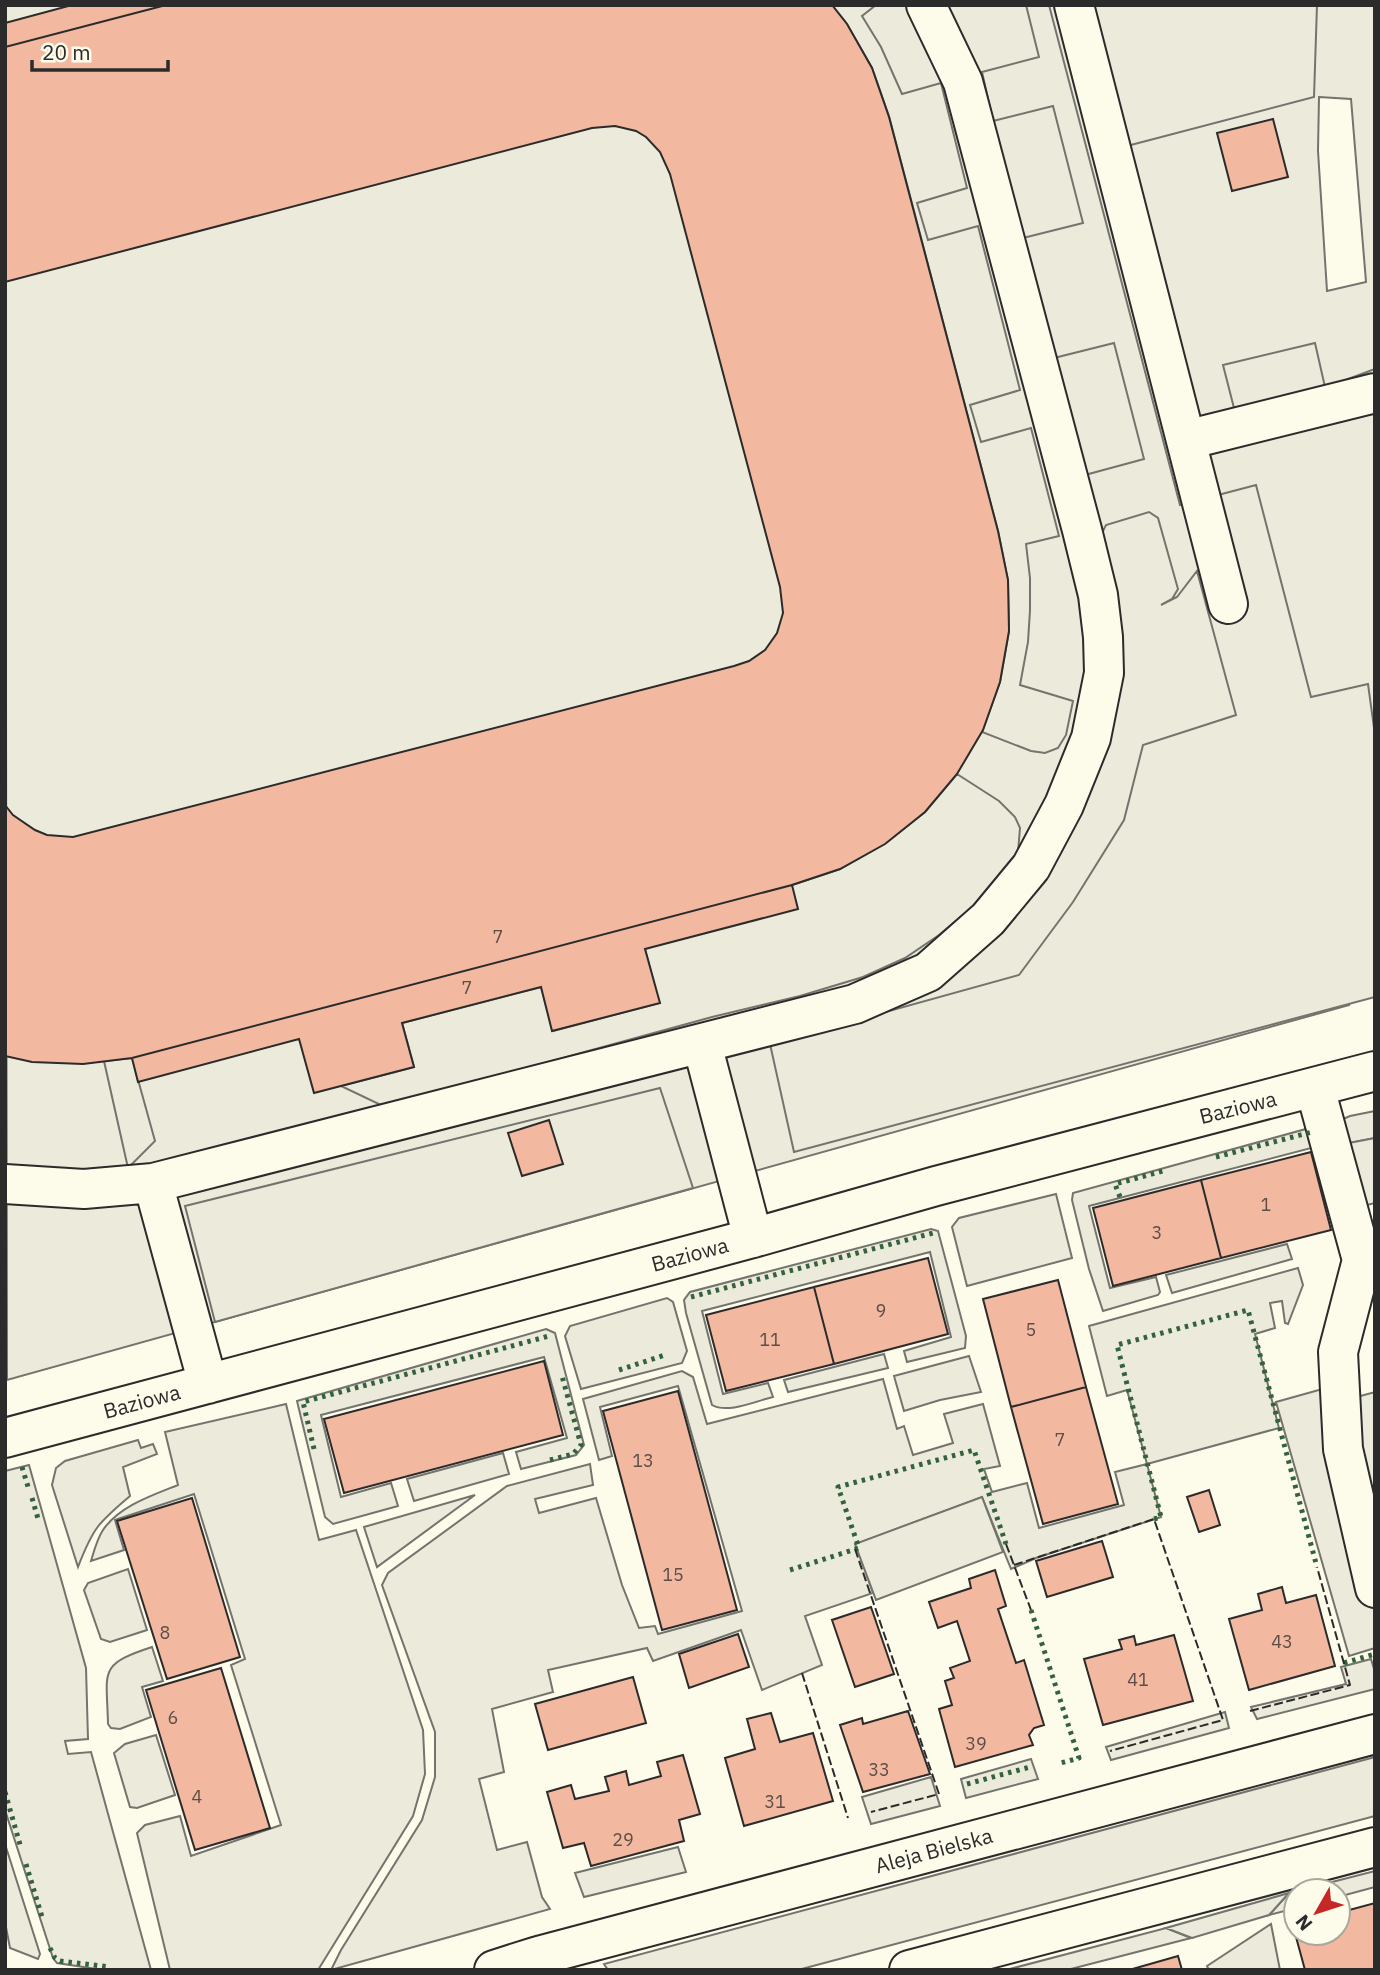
<svg xmlns="http://www.w3.org/2000/svg" width="1380" height="1975" viewBox="0 0 1380 1975" font-family="'IBM Plex Sans',sans-serif">
<style>
.green{fill:#ecebdb;stroke:#74746e;stroke-width:2;fill-rule:evenodd}
.parking{fill:#eceadb;stroke:#74746e;stroke-width:2}
.building{fill:#f2b8a0;stroke:#2b2b2b;stroke-width:2}
.lines{fill:none;stroke-linecap:round;stroke-linejoin:round}
.minor-casing{stroke:#2b2b2b;stroke-width:42}
.major-casing{stroke:#2b2b2b;stroke-width:42}
.minor{stroke:#fdfbea;stroke-width:38}
.major{stroke:#fdfbea;stroke-width:38}
.hedge{stroke:#34623c;stroke-width:5;stroke-dasharray:3.5 5;stroke-linecap:butt}
.fence{stroke:#2b2b2b;stroke-width:2;stroke-dasharray:9 3.5;stroke-linecap:butt}
.labels{text-anchor:middle;stroke-width:5;stroke-linejoin:round;paint-order:stroke}
.number-label{font-size:18px;fill:#5d4e48}
.street-label{font-size:21px;fill:#2b2b2b;stroke:#fdfbea}
</style>
<rect width="100%" height="100%" fill="#fdfbea"/>
<path class="green" d="M5 5H1375V369L1332 385 1375 410V871L1320 886 1349 1005 7 1380ZM1319 97 1351 99 1366 282 1327 291 1318 151Z
M1375 1111V1138L1349 1143 1336 1122 1350 1116Z
M1306 1129 1319 1146 1089 1206 1110 1288 1156 1277 1160 1292 1158 1295 1103 1311 1089 1269 1072 1200 1073 1193Z
M1056 1194 1072 1258 967 1286 952 1227 959 1218Z
M931 1229 938 1231 966 1336 965 1348 907 1362 904 1351 951 1337 930 1252 702 1311 723 1394 768 1383 773 1397C756 1401 728 1414 712 1405L686 1313 684 1300 690 1292Z
M1287 1244 1292 1259 1172 1293 1166 1275Z
M1298 1268 1303 1285 1288 1324 1285 1323 1282 1301 1270 1303 1275 1328 1255 1334 1279 1428 1147 1464 1161 1517 1036 1558 1011 1569 982 1497 856 1544 873 1593 805 1616 822 1665 762 1690 741 1630 653 1661 647 1648 548 1670 553 1692 492 1709 504 1772 479 1779 497 1850 527 1842 542 1897 550 1909 331 1970 341 1950 422 1820 435 1777V1732L382 1585 388 1573 507 1486 590 1464 593 1485 535 1499 539 1513 596 1498 622 1585 639 1628 655 1626 658 1634 742 1611 678 1386 600 1407 612 1456 599 1460 583 1399 682 1371 693 1377 707 1424 883 1379 897 1429 904 1426 913 1455 953 1443 944 1414 983 1404 1000 1466 984 1469 992 1492 1027 1483 1039 1528 1124 1505 1115 1472 1147 1464 1127 1390 1107 1396 1089 1326Z
M667 1298 673 1302 687 1351 682 1363 581 1389 565 1336 570 1326Z
M546 1329 555 1333 584 1445 576 1455 521 1469 516 1452 567 1438 544 1357 321 1415 341 1497 391 1483 398 1506 333 1524 325 1517 297 1401Z
M884 1354 888 1368 788 1392 784 1380Z
M969 1356 981 1392 940 1400 904 1411 894 1376Z
M286 1404 319 1540 356 1530 423 1730 425 1774 413 1816 318 1970H170L137 1833 145 1825 180 1816 191 1856 281 1825 231 1665 245 1659 194 1494 115 1520 124 1550 91 1561C94 1551 97 1539 103 1530 119 1506 153 1495 178 1485L165 1432Z
M138 1440 141 1448 153 1444 157 1454 123 1467 130 1496C98 1523 93 1528 78 1567L52 1485 56 1468 65 1461Z
M503 1453 509 1474 414 1501 407 1479Z
M29 1465 86 1668 88 1739 65 1741 68 1754 91 1752 151 1970H103L57 1963 53 1958 5 1810V1471Z
M475 1495 377 1567 364 1527Z
M128 1569 147 1630 110 1642 101 1639 84 1590 88 1583Z
M152 1647 163 1681 142 1687 151 1717 120 1729 111 1728 108 1724C107 1671 97 1665 152 1647Z
M1371 1659 1375 1672V1689L1257 1719 1251 1707 1346 1684 1341 1667Z
M1225 1712 1229 1728 1111 1760 1106 1747Z
M156 1735 175 1795 137 1808 130 1807 114 1753 125 1744Z
M1375 1757V1816L798 1970H608L604 1964Z
M1031 1759 1038 1779 966 1798 961 1779Z
M931 1777 940 1806 871 1824 862 1797Z
M5 1844 40 1954 38 1959 10 1948 5 1922Z
M678 1847 686 1872 584 1897 575 1873Z
M1375 1871V1887L1338 1897V1891H1296V1908L1269 1915 1289 1893Z
M1271 1924 1280 1970H1209L1207 1966Z
M1166 1928 1191 1938 1067 1970H1006Z"/>
<path class="parking" d="M832 5H876L862 16 881 47 902 94 941 83 967 188 917 203 928 240 978 226 1020 390 970 405 981 442 1031 428 1059 536 1026 544 1030 578V610L1028 642 1020 685 1073 701 1066 735 1058 748 1045 753 1031 751 982 732 1000 682 1009 631 1008 580 998 531 889 116 872 68 847 24Z
M1026 5H1049L1180 505 1256 485 1311 697 1368 684 1375 735V997L794 1152 770 1044 1019 975 1073 902 1124 820 1143 745 1236 715 1197 571 1177 597 1161 605 1172 599 1178 589 1158 518 1149 512 1106 525 1103 531 1085 475 1144 459 1114 343 1054 358 1023 238 1083 223 1053 106 993 121 982 72 1039 57Z
M1092 5H1317L1314 97 1127 146Z
M1315 343 1325 387 1234 408 1223 365Z
M957 774 999 801 1015 817 1020 828 1018 852 981 900 939 935 905 958 863 977 800 996 712 1017 385 1107 341 1086 414 1067 402 1023 541 987 553 1031 659 1003 645 949 792 885 840 869 887 842 925 812Z
M132 1058 155 1141 128 1168 104 1061Z
M660 1088 693 1188 215 1322 185 1206Z
M1375 1138V1203L1363 1206 1349 1143Z
M1326 1388 1331 1404 1375 1392V1648L1349 1656 1276 1402Z
M982 1497 1003 1552 876 1600 855 1544Z
M1289 1893 1269 1915 1192 1938 1166 1928Z"/>
<path class="building" d="M72 5H832L847 24 872 68 889 117 998 531 1008 580 1009 631 1000 682 983 730 957 774 925 812 885 844 840 869 792 885 798 909 645 949 660 1003 552 1031 541 987 402 1023 414 1067 314 1093 299 1039 138 1082 132 1058 83 1064 32 1062 5 1056V805L13 815 35 830 47 835 73 837 734 666 749 661 765 650 777 633 783 613 780 587 670 174 660 152 646 137 636 131 615 126 592 128 5 282V23Z
M166 5H832L847 24 872 68 889 117 998 531 1008 580 1009 631 1000 682 983 730 957 774 925 812 885 844 840 869 792 885 132 1058 83 1064 32 1062 5 1056V805L13 815 35 830 47 835 73 837 734 666 749 661 765 650 777 633 783 613 780 587 670 174 660 152 646 137 636 131 615 126 592 128 5 282V47Z
M1273 119 1288 177 1232 191 1217 133Z
M549 1120 563 1164 522 1176 508 1133Z
M1311 1152 1331 1230 1221 1258 1201 1180Z
M1201 1180 1221 1258 1113 1286 1093 1208Z
M928 1258 948 1334 834 1364 814 1287Z
M1058 1280 1086 1387 1011 1407 983 1299Z
M814 1287 834 1364 726 1391 706 1315Z
M544 1361 563 1435 344 1493 324 1419Z
M1086 1387 1118 1504 1043 1524 1011 1407Z
M678 1391 737 1610 662 1630 603 1411Z
M1209 1490 1220 1525 1199 1532 1187 1497Z
M192 1498 240 1657 167 1679 117 1521Z
M1102 1541 1113 1577 1047 1597 1036 1561Z
M995 1570 1006 1606 998 1609 1016 1663 1024 1660 1044 1725 1034 1728 1029 1735 1033 1745 955 1767 939 1709 952 1705 945 1681 954 1678 950 1668 970 1661 957 1621 938 1628 929 1602 971 1588 969 1579Z
M1282 1587 1286 1603 1316 1595 1335 1666 1249 1690 1229 1619 1262 1610 1258 1594Z
M871 1607 894 1674 855 1687 832 1620Z
M738 1634 749 1667 689 1688 679 1654Z
M1174 1635 1193 1701 1103 1725 1084 1659 1122 1649 1119 1640 1134 1636 1136 1645Z
M221 1668 270 1828 195 1850 146 1690Z
M633 1677 646 1723 548 1750 535 1704Z
M908 1711 930 1774 863 1792 840 1725 862 1718 863 1724Z
M771 1713 780 1742 813 1733 833 1801 744 1826 725 1758 755 1749 747 1719Z
M683 1755 700 1814 679 1820 684 1841 591 1866 584 1843 563 1848 547 1792 571 1785 575 1799 609 1791 605 1777 626 1771 629 1785 661 1776 657 1762Z
M1375 1903V1970H1305L1293 1926 1296 1925V1933H1338V1913Z
M1178 1956 1182 1970H1129Z"/>
<g class="lines">
<g class="minor-casing">
<path id="minor" d="M1074 5 1228 604
M1186 440 1375 393
M702 1044 753 1238
M1315 1088 1362 1260 1338 1352 1343 1449 1375 1588
M153 1183 208 1384
M5 1184 84 1189 153 1183 855 1004 928 972 988 919 1031 867 1064 805 1091 738 1104 673 1103 637 1098 595 1082 530 963 82 926 5
M5 1438 753 1238 936 1186 1375 1071"/>
</g>
<g class="major-casing">
<path id="major" d="M494 1970 538 1956 1375 1734
M909 1970 1375 1847"/>
</g>
<use href="#minor" class="minor"/>
<use href="#major" class="major"/>
<path class="hedge" d="M1216 1157 1312 1132
M1120 1197 1115 1184 1163 1171
M691 1297 933 1233
M619 1370 665 1355
M314 1449 303 1402 549 1336
M550 1460 573 1454 581 1445 562 1376
M22 1467 29 1490
M32 1498 39 1522
M1154 1519 1161 1517 1117 1345 1248 1310 1317 1567
M790 1570 859 1548 838 1487 974 1450 1006 1544
M1031 1610 1079 1758 1057 1764
M1344 1663 1375 1654
M967 1784 1030 1767
M5 1792 21 1848
M26 1864 42 1917
M50 1948 55 1958 60 1961 110 1967"/>
<path class="fence" d="M1006 1544 1031 1610
M855 1549 939 1794 871 1812
M1014 1565 1154 1519 1223 1720 1110 1751
M802 1673 848 1818
M1250 1711 1350 1685 1317 1567"/>
</g>
<g class="labels">
<g class="number-label">
<text x="498" y="943">7</text>
<text x="467" y="994">7</text>
<text x="1266" y="1211">1</text>
<text x="1157" y="1239">3</text>
<text x="881" y="1317">9</text>
<text x="1031" y="1336">5</text>
<text x="770" y="1346">11</text>
<text x="1060" y="1446">7</text>
<text x="643" y="1467">13</text>
<text x="673" y="1581">15</text>
<text x="165" y="1639">8</text>
<text x="1282" y="1648">43</text>
<text x="1138" y="1686">41</text>
<text x="173" y="1724">6</text>
<text x="976" y="1750">39</text>
<text x="879" y="1776">33</text>
<text x="197" y="1803">4</text>
<text x="775" y="1808">31</text>
<text x="623" y="1846">29</text>
</g>
<g class="street-label">
<text transform="translate(1238 1108) rotate(-14)" y="7">Baziowa</text>
<text transform="translate(690 1255) rotate(-15)" y="7">Baziowa</text>
<text transform="translate(142 1402) rotate(-15)" y="7">Baziowa</text>
<text transform="translate(934 1851) rotate(-15)" y="7">Aleja Bielska</text>
</g>
</g>
<rect width="1380" height="1975" fill="none" stroke="#2b2b2b" stroke-width="14"/>
<g transform="translate(1317 1912) rotate(231)"><circle r="33" fill="#fdfbea" stroke="#a9a89e" stroke-width="2"/>
<path d="M0-5L12 26L0 18L-12 26Z" fill="#c62828"/>
<text y="-10" font-size="19" font-weight="bold" text-anchor="middle" fill="#2b2b2b">N</text>
</g>
<path d="M32 60v10h136v-10" fill="none" stroke="#2b2b2b" stroke-width="3.5"/>
<text x="42" y="60" font-size="21" fill="#2b2b2b" stroke="#fdfbea" stroke-width="5" paint-order="stroke">20 m</text>
</svg>
